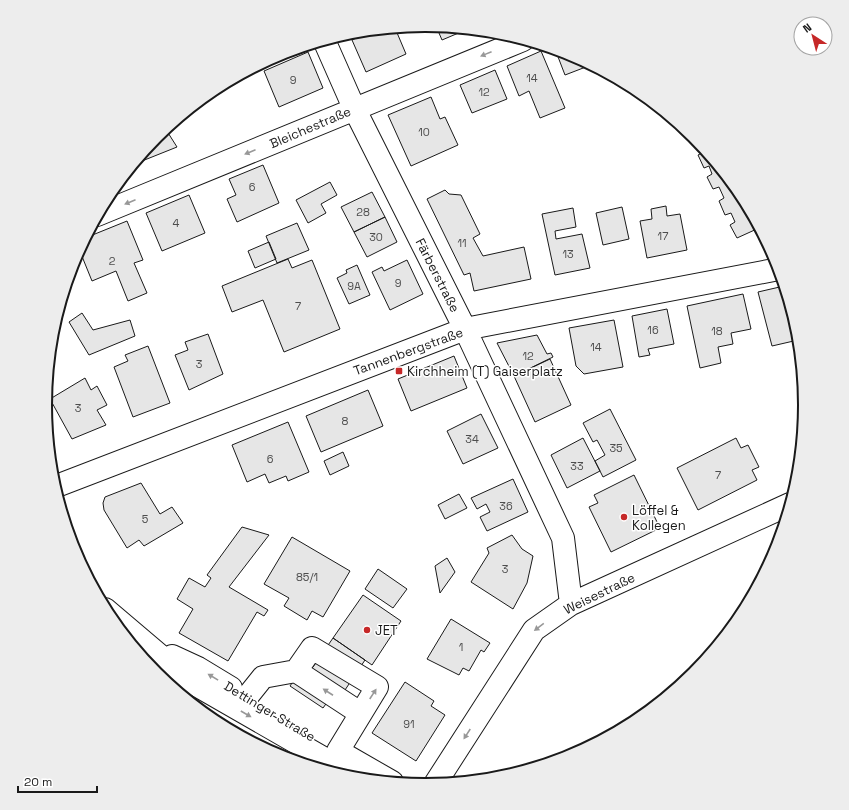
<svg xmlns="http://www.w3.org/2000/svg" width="849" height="810" viewBox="0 0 849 810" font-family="'Space Grotesk',sans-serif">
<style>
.building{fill:#e6e6e6;stroke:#1a1a1a}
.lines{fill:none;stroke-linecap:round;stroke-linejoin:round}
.minor-casing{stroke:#1a1a1a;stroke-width:24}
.major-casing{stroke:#1a1a1a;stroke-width:24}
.minor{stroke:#fff;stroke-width:22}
.major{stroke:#fff;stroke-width:22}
.oneway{fill:#989898}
.poi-dot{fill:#c62828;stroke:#fff;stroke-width:1.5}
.labels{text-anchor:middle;stroke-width:3;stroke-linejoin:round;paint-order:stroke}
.number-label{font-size:11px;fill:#4d4d4d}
.street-label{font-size:13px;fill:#1a1a1a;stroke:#fff}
.poi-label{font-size:13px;fill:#1a1a1a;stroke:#fff;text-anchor:start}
.rim{fill:none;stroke:#1a1a1a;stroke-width:2}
</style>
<rect width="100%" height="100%" fill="#fff"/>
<path class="building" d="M436 26 468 29 442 40Z
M395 28 406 54 366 72 352 40 372 30Z
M555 49 570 54 591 65 565 75Z
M541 51 565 108 540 118 529 91 519 96 507 66Z
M308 52 323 88 279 107 264 71Z
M495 70 507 99 472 113 460 85Z
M431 97 440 119 445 117 458 145 411 166 388 115Z
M165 128 177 147 132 165 156 136Z
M706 151 741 194 759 228 737 238 730 225 735 222 731 213 725 215 719 201 724 198 719 187 713 189 707 177 712 174 709 166 704 168 698 155Z
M263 165 279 203 237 222 227 199 236 195 229 179Z
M330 182 337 195 321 204 326 213 308 223 296 200Z
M445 190 449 194 461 195 480 234 473 238 483 256 524 247 531 279 474 291 470 273 464 275 427 199Z
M372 192 385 217 354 232 341 207Z
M189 195 205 233 162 251 146 213Z
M666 206 667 216 680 214 687 250 647 258 640 221 652 219 651 209Z
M622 207 629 239 603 245 596 213Z
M573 208 576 227 555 231 556 239 582 234 590 268 555 275 542 214Z
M385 217 397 242 367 257 354 232Z
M127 221 143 260 134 263 147 293 128 301 116 271 92 281 79 249 85 238Z
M297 223 309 250 277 263 266 236Z
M269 242 276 259 255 268 248 251Z
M288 259 292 268 312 260 340 329 284 352 263 300 232 312 222 286Z
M407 260 423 294 390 310 372 272 382 267 384 271Z
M357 265 370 295 349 304 337 278 347 273 346 270Z
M784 286 797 331 798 340 772 346 758 292Z
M743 294 751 329 731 333 733 344 718 347 721 363 700 368 687 306Z
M667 309 674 344 648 349 650 355 639 357 632 316Z
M82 313 93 330 130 320 135 336 89 355 69 322Z
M614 320 623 367 584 374 576 366 569 328Z
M208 334 223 374 189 390 175 355 188 350 185 342Z
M537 335 547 354 551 353 553 357 514 376 497 343Z
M148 346 170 403 133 417 114 367 128 361 125 355Z
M454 356 467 388 411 411 398 379Z
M550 359 571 405 535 422 514 376Z
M85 378 91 390 97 386 107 405 97 410 106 425 72 439 50 399Z
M368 390 383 426 321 452 306 416Z
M610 409 636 460 603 477 595 461 605 455 597 440 593 442 583 423Z
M481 414 498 448 463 464 447 431Z
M288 422 309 472 288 481 286 476 269 483 265 474 247 482 232 445Z
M583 438 600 471 567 488 551 455Z
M736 438 741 448 748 445 759 467 752 470 757 480 698 510 677 468Z
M343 452 349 466 330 475 324 461Z
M634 475 660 528 611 552 589 507 598 503 594 495Z
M513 479 528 512 487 531 480 517 490 512 486 504 477 509 471 498Z
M141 483 160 514 172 507 183 523 144 546 139 540 127 548 104 510 103 503 105 497Z
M459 494 467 508 445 519 438 505Z
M242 527 269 535 229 587 268 610 264 616 257 612 228 661 179 633 193 609 177 599 189 578 205 587 211 578 207 575Z
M512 535 522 549 533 556 527 583 513 609 471 582 489 553 487 548Z
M292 537 350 571 323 617 312 611 307 620 284 606 289 598 264 584Z
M447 558 455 572 440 593 435 566Z
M378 569 407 589 393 608 365 589Z
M363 595 401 621 372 665 333 638Z
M451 619 490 643 484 652 481 650 469 671 463 668 459 675 427 659Z
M333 638 365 660 345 690 339 686 323 708 290 686 306 662 313 667Z
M405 682 434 701 431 706 445 715 416 761 372 733Z"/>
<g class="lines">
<g class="minor-casing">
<path id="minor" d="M324 40 354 108 465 329 563 538 571 604
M97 215 523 40
M54 487 465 329 779 269
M296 671 360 713
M247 697 263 677 296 671 312 648 377 687 338 751
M435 784 534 630 571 604 790 504"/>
</g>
<g class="major-casing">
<path id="major" d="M105 609 191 682 358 778
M172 656 198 668 231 688
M345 755 392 782"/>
</g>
<use href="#minor" class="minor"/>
<use href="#major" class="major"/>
</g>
<defs><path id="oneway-solid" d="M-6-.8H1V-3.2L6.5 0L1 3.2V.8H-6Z"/></defs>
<g class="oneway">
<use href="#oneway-solid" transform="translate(486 54) rotate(158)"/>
<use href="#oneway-solid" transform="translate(250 152) rotate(157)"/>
<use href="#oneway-solid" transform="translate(130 202) rotate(157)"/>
<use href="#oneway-solid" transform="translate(539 627) rotate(143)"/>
<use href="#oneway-solid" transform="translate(213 677) rotate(-149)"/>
<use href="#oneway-solid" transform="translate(328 692) rotate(-147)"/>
<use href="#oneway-solid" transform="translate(373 694) rotate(-57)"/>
<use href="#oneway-solid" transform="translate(246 714) rotate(30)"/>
<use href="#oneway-solid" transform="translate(467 734) rotate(123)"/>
</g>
<g class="poi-dot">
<rect x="395" y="367" width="8" height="8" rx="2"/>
<circle cx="624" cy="517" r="4"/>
<circle cx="367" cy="630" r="4"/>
</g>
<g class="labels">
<g class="number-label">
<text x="532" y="82">14</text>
<text x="293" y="84">9</text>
<text x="484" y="96">12</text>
<text x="424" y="136">10</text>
<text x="252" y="191">6</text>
<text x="363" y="216">28</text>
<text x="176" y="227">4</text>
<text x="663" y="240">17</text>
<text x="376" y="241">30</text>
<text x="462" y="247">11</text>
<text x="568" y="258">13</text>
<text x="112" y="265">2</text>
<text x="398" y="287">9</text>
<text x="354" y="290">9A</text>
<text x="298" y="310">7</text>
<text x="653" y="334">16</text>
<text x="717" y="335">18</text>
<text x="596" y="351">14</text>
<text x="528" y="360">12</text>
<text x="199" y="368">3</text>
<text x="78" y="412">3</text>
<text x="345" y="425">8</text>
<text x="472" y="443">34</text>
<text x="616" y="452">35</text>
<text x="270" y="463">6</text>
<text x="577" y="470">33</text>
<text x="718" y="479">7</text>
<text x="506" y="510">36</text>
<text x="145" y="523">5</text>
<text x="505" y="573">3</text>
<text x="307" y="581">85/1</text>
<text x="461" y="651">1</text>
<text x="409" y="728">91</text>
</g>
<g class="street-label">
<text transform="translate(310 127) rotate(-23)" y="5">Bleichestraße</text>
<text transform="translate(438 275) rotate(63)" y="5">Färberstraße</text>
<text transform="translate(408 351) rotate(-20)" y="5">Tannenbergstraße</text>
<text transform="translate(599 593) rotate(-26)" y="5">Weisestraße</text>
<text transform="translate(270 711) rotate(31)" y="5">Dettinger Straße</text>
</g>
<g class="poi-label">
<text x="407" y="376">Kirchheim (T) Gaiserplatz</text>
<text x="632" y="515">Löffel &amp;<tspan x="632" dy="15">Kollegen</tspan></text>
<text x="375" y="635">JET</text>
</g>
</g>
<path d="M0 0H849V810H0ZM52 405a373 373 0 1 1 746 0a373 373 0 1 1-746 0Z" fill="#ededed" fill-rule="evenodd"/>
<path class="rim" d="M52 405a373 373 0 1 1 746 0a373 373 0 1 1-746 0Z"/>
<g transform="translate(813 36) rotate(324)"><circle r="19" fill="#ffffff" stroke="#a3a3a3"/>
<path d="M0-3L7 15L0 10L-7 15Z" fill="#c62828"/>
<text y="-6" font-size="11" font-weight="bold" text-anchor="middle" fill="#1a1a1a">N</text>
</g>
<path d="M18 786v6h79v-6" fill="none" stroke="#1a1a1a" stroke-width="2"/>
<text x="24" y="786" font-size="12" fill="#1a1a1a" stroke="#ffffff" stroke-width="3" paint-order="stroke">20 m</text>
</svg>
